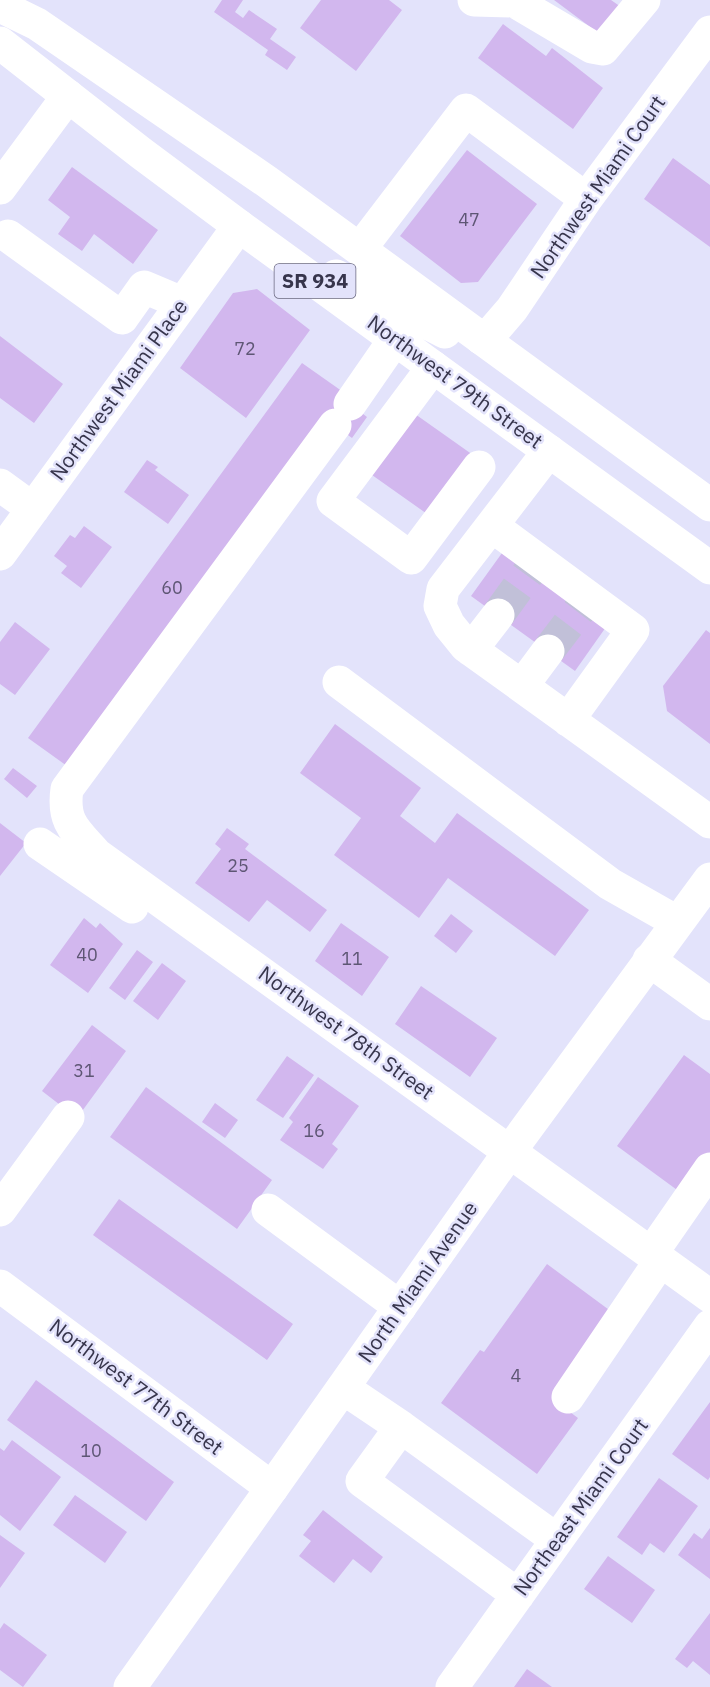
<svg xmlns="http://www.w3.org/2000/svg" width="710" height="1687" viewBox="0 0 710 1687" font-family="'IBM Plex Sans',sans-serif">
<style>
.building{fill:#d2b7ee}
.lines{fill:none;stroke-linecap:round;stroke-linejoin:round}
.minor-tunnel{stroke:#c1c0d8;stroke-width:33;stroke-dasharray:33 16;stroke-linecap:butt}
.minor{stroke:#fff;stroke-width:33}
.major{stroke:#fff;stroke-width:33}
.labels{text-anchor:middle;stroke-width:5;stroke-linejoin:round;paint-order:stroke}
.number-label{font-size:18px;fill:#5e5674}
.shield{fill:#e3e3fb;stroke:#6b6980;stroke-width:1.5}
.shield-label{font-size:20px;font-weight:bold;fill:#37354c}
.street-label{font-size:21px;fill:#37354c;stroke:#e3e3fb}
</style>
<rect width="100%" height="100%" fill="#e3e3fb"/>
<path class="building" d="M222 0H243L235 12 243 18 249 10 277 29 270 39 296 57 287 70 265 55 268 50 214 12Z
M321 0H389L402 10 356 71 300 28Z
M554 0H611L621 7 601 35Z
M503 24 546 56 552 48 603 88 573 129 478 58Z
M467 150 537 204 478 282 461 283 400 236Z
M673 158 710 185V247L644 199Z
M72 167 158 230 133 264 94 234 82 251 58 234 70 217 48 200Z
M257 289 310 330 246 418 180 368 233 293Z
M0 336 63 384 34 423 0 398Z
M302 363 346 394 350 404 367 417 352 438 329 421 74 771 28 738Z
M415 414 473 455 430 516 372 475Z
M147 460 158 467 155 470 189 495 168 524 124 492Z
M84 526 112 547 81 588 61 573 67 566 54 556 70 535 75 538Z
M502 553 606 627 575 671 471 596Z
M15 622 50 649 15 695 0 684V642Z
M706 630 710 633V744L667 711 663 686Z
M335 724 421 788 400 816 435 843 457 813 589 910 555 956 448 878 419 918 334 855 361 818 300 773Z
M13 768 37 786 27 798 4 779Z
M0 823 26 843 0 876Z
M227 828 249 844 245 849 327 910 310 932 267 900 249 922 195 883 221 849 215 844Z
M451 914 473 931 456 953 434 936Z
M84 918 96 928 100 923 123 944 88 993 50 965Z
M341 923 389 957 362 996 315 961Z
M137 950 153 962 125 1000 109 988Z
M162 963 186 981 158 1020 133 1001Z
M421 986 497 1038 470 1077 395 1024Z
M92 1025 126 1051 77 1118 42 1091Z
M684 1055 710 1074V1159L684 1195 617 1146Z
M287 1056 314 1075 283 1118 256 1100Z
M318 1077 359 1106 332 1144 338 1149 323 1169 280 1140 293 1122 289 1118Z
M146 1087 272 1180 237 1229 110 1137Z
M215 1103 238 1120 225 1138 202 1122Z
M119 1199 293 1324 267 1360 93 1235Z
M547 1264 616 1315 554 1400 578 1418 537 1474 441 1403 480 1350 484 1352Z
M36 1380 174 1482 146 1521 7 1420Z
M710 1402V1477L708 1480 672 1454Z
M12 1440 61 1477 20 1531 0 1515V1448L4 1451Z
M659 1478 698 1506 664 1553 650 1543 642 1555 617 1537Z
M75 1495 127 1532 105 1563 53 1525Z
M323 1510 383 1557 371 1573 353 1559 334 1583 299 1556 311 1541 303 1535Z
M710 1528V1579L678 1555 694 1533 702 1539Z
M0 1535 25 1553 0 1588Z
M608 1556 655 1590 632 1623 584 1589Z
M710 1613V1675L693 1661 687 1668 675 1659Z
M4 1623 47 1655 23 1687 0 1670V1629Z
M527 1669 552 1687H514Z"/>
<g class="lines">
<path class="minor-tunnel" d="M498 615 529 572
M548 651 580 609"/>
<path class="minor" d="M474 0 514 1 592 47 603 49 644 0
M0 188 68 96
M8 236 122 318 144 287 182 303
M360 249 466 110 586 199
M481 338 493 331 512 309 586 199 710 32
M433 367 333 501 411 558 479 467
M350 404 395 339
M335 425 67 789C62 823 76 831 97 855L710 1296
M549 451 443 589 440 606 449 625 466 646 710 822
M0 485 33 509
M492 526 633 630 568 720
M0 554 239 226
M471 650 498 615
M339 682 610 884 677 922
M522 686 548 651
M40 844 132 907
M649 960 710 1004
M0 1210 68 1117
M268 1210 400 1307
M651 1254 710 1169
M0 1286 272 1488
M343 1388 401 1427 557 1540
M568 1397 661 1260
M401 1427 362 1481 518 1595
M452 1687 710 1326"/>
<path class="major" d="M0 6 37 24 266 181 710 505
M0 43 141 153 239 226 710 568
M336 276 445 332
M130 1687 272 1488 510 1151 710 879"/>
</g>
<g class="labels">
<g class="number-label">
<text x="469" y="226">47</text>
<text x="245" y="355">72</text>
<text x="172" y="594">60</text>
<text x="238" y="872">25</text>
<text x="87" y="961">40</text>
<text x="352" y="965">11</text>
<text x="84" y="1077">31</text>
<text x="314" y="1137">16</text>
<text x="516" y="1382">4</text>
<text x="91" y="1457">10</text>
</g>
<rect class="shield" x="274.5" y="264" width="81" height="34" rx="4.5"/>
<g class="shield-label">
<text x="315" y="288">SR 934</text>
</g>
<g class="street-label">
<text transform="translate(598 187) rotate(-55)" y="7">Northwest Miami Court</text>
<text transform="translate(455 382) rotate(36)" y="7">Northwest 79th Street</text>
<text transform="translate(119 390) rotate(-54)" y="7">Northwest Miami Place</text>
<text transform="translate(346 1033) rotate(36)" y="7">Northwest 78th Street</text>
<text transform="translate(418 1282) rotate(-55)" y="7">North Miami Avenue</text>
<text transform="translate(136 1387) rotate(37)" y="7">Northwest 77th Street</text>
<text transform="translate(581 1507) rotate(-54)" y="7">Northeast Miami Court</text>
</g>
</g>
</svg>
